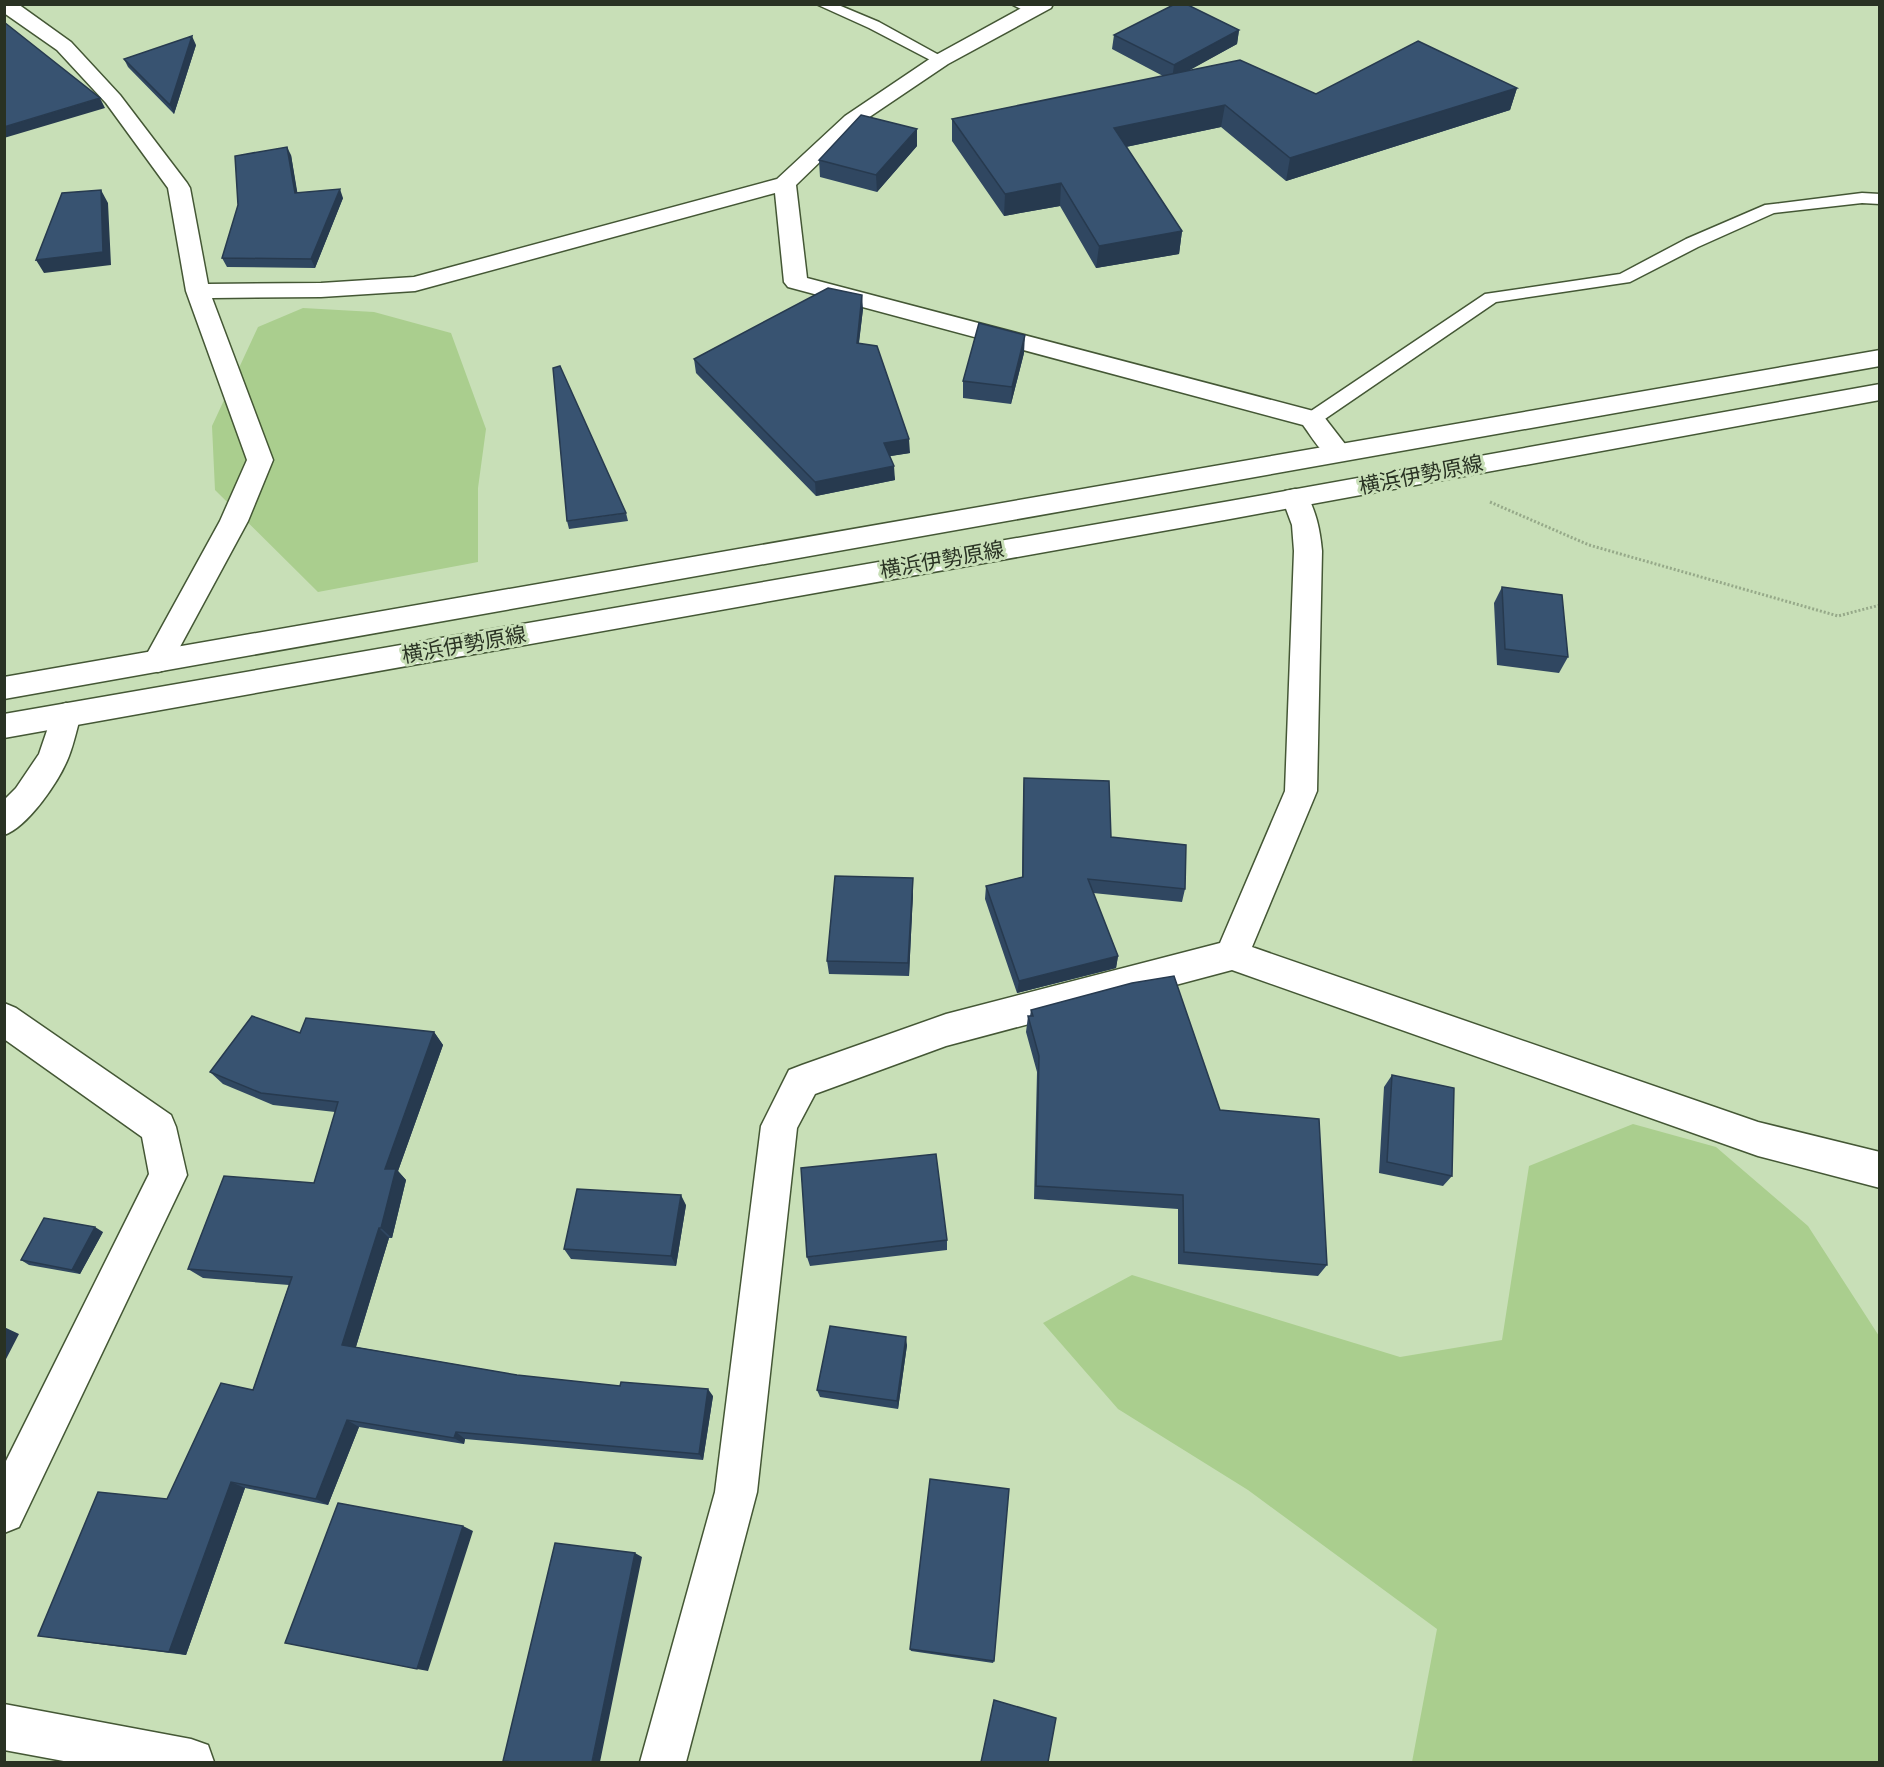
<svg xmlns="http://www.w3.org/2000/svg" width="1884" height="1767" viewBox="0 0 1884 1767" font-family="Figtree,'Noto Sans JP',sans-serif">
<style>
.green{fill:#aace8e}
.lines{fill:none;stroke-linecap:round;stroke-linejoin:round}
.service-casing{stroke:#445735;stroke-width:3}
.minor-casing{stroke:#445735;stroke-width:3}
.tertiary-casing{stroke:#445735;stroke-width:3}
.primary-casing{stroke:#445735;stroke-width:3}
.path{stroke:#96a989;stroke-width:3;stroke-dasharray:2 2;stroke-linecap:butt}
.service{fill:#fff;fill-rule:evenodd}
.minor{fill:#fff;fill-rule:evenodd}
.tertiary{fill:#fff;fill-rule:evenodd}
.primary{fill:#fff;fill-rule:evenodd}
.wall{fill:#304761}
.shaded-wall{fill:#273a4f}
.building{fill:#385371;stroke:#273a4f;stroke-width:1.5}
.labels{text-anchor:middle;stroke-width:6;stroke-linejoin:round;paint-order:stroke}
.street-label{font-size:21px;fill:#293223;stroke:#c8dfb7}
</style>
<rect width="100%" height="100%" fill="#c8dfb7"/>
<path class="green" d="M303 308 374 312 451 333 486 429 478 488V562L318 592 215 490 212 426 258 327Z
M1633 1124 1716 1147 1808 1226 1879 1336V1762H1412L1437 1629 1248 1490 1118 1409 1043 1323 1132 1275 1400 1357 1502 1340 1529 1166Z"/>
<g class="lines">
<g class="service-casing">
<path id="service" d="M816 4H836L879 22 948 60 946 63H936L869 28Z
M1011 4H1030L1040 11 1033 15Z
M1862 193 1880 194V204L1862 203 1774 213 1698 247 1630 282 1496 302 1319 423H1305L1303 419 1305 415 1485 294 1620 274 1686 239 1765 205Z"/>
</g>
<g class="minor-casing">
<path id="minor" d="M4 4H18L71 42 120 95 187 183 190 188 208 284 321 283 414 277 777 179 845 116 934 56 1029 4H1053L1051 8 948 64 859 124 796 185 807 278 1321 413 1352 453 1348 459C1326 465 1315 441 1303 425L788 287 784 282 775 193 415 291 321 297 212 298 273 460 248 521 168 669 158 672 148 669 143 661 220 521 247 460 186 291 168 188 106 103 57 50 4 13Z
M1295 489 1305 491C1316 511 1320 529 1322 551L1317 791 1252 947 1758 1122 1880 1152V1188L1758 1156 1232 970 946 1046 815 1094 797 1128 757 1492 686 1762H640L715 1492 761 1126 789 1070 802 1065 946 1014 1220 943 1285 791 1294 551 1292 525 1282 498 1285 491Z
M66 703 77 707 81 715C77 728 74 743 69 756 60 780 28 827 4 835V800L16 788 39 754 55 707Z
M4 1003 16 1008 171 1115 176 1127 187 1175 19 1527 4 1533V1465L149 1174 142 1137 4 1039Z"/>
</g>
<g class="tertiary-casing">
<path id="tertiary" d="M4 1704 191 1739 208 1745 214 1762H69L4 1750Z"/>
</g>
<g class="primary-casing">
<path id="primary" d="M1880 350V366L4 699V677Z
M1880 384V400L1230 519 4 738V714L1230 501Z"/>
</g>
<path class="path" d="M1490 502 1589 545 1838 616 1880 605"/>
<use href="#service" class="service"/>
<use href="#minor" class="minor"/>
<use href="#tertiary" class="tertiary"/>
<use href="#primary" class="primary"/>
</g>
<path class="wall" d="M1239 30 1237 44 1189 70 1316 94 1517 88 1510 110 1286 181 1221 127 1126 147 1182 231 1179 254 1096 268 1060 206 1004 216 952 141V119L1163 76 1112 49 1114 35Z
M196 45 174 114 128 67 124 59Z
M917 146 877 192 820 177 819 160Z
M291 155 297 193 343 198 315 268 227 267 222 258Z
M863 309 859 343 910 453 890 456 895 480 816 496 696 373 694 359Z
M1024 353 1011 404 963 398V381Z
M626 513 628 521 569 529 567 521Z
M1502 587 1568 657 1559 673 1497 665 1494 603Z
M1024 778 1185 889 1182 902 1093 893 1118 956 1116 968 1017 993 985 899 986 886 1022 877 1023 792Z
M913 893 909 976 829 974 827 961Z
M1031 1010 1220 1110 1327 1265 1318 1276 1178 1264V1209L1034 1199 1037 1072 1026 1032 1028 1016H1030Z
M434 1032 443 1045 398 1171 406 1180 392 1238H389L356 1347 517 1375 713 1396 703 1460 465 1439 464 1444 359 1427 328 1505 245 1488 186 1655 58 1639 253 1390 289 1285 203 1278 188 1269 314 1183 335 1112 273 1105 223 1084 210 1072 300 1033Z
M1392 1075 1452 1176 1443 1186 1379 1173 1384 1087Z
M686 1205 676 1266 571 1259 564 1249Z
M103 1232 80 1274 29 1265 21 1260Z
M947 1240V1250L810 1266 807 1257Z
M907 1345 898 1409 820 1397 817 1390Z
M910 1649 994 1661 993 1663 911 1651Z"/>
<path class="shaded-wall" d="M1239 30 1237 44 1172 80 1174 65Z
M192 36 196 45 174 114 170 105Z
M1517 88 1510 110 1286 181 1290 158Z
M100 98 105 108 4 138V127Z
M1225 105 1221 127 1111 150 1114 128Z
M917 129V146L877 192 876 175Z
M287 147 291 155 299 202 295 193Z
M1061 183 1060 206 1004 216 1005 194Z
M340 189 343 198 315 268 311 259Z
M101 190 108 203 111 265 44 273 36 260Z
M1182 231 1179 254 1096 268 1099 246Z
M862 295 863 309 857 357V343Z
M1025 335 1024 353 1011 404 1012 387Z
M909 439 910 453 885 457 884 443Z
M894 466 895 480 816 496 815 482Z
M913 878V893L909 976 908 963Z
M1118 956 1116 968 1017 993 1019 981Z
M434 1032 443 1045 398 1171 406 1180 392 1238 381 1228 385 1169Z
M681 1195 686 1205 676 1266 671 1256Z
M95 1227 103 1232 80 1274 72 1270Z
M379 1228 389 1238 354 1353 342 1345Z
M4 1327 19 1334 4 1363Z
M906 1337 907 1345 898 1409 897 1401Z
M708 1389 713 1396 703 1460 699 1454Z
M347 1420 359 1427 328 1505 316 1499Z
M456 1432 465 1439 464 1444 454 1438Z
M231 1482 245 1488 186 1655 169 1652Z
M463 1526 473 1531 428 1671 417 1669Z
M635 1553 642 1557 600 1762H592Z"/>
<path class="building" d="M1175 4H1186L1239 30 1174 65 1114 35Z
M4 22 100 98 4 127Z
M192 36 170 105 124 59Z
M1418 41 1517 88 1290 158 1225 105 1114 128 1182 231 1099 246 1061 183 1005 194 952 119 1240 60 1316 94Z
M861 115 917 129 876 175 819 160Z
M287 147 295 193 340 189 311 259 222 258 238 205 235 156Z
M101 190 103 252 36 260 62 193Z
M828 288 862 295 857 343 877 346 909 439 884 443 894 466 815 482 694 359Z
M979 323 1025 335 1012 387 963 381Z
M560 366 626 513 567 521 553 368Z
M1502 587 1562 595 1568 657 1505 649Z
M1024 778 1109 781 1111 837 1186 845 1185 889 1088 879 1118 956 1019 981 986 886 1023 877Z
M835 876 913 878 908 963 827 961Z
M1174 976 1220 1110 1319 1119 1327 1265 1184 1252 1183 1195 1036 1186 1039 1056 1028 1016H1033L1031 1010 1132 983Z
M252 1016 300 1033 306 1018 434 1032 385 1169H396L381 1228H379L342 1345 517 1375 620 1386 621 1382 708 1389 699 1454 456 1432 454 1438 347 1420 316 1499 231 1482 169 1652 38 1636 98 1492 167 1499 221 1383 253 1390 292 1277 188 1269 224 1176 314 1183 338 1102 261 1093 210 1072Z
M1392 1075 1454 1088 1452 1176 1387 1162Z
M936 1154 947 1240 807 1257 801 1168Z
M577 1189 681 1195 671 1256 564 1249Z
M44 1218 95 1227 72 1270 21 1260Z
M830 1326 906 1337 897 1401 817 1390Z
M930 1479 1009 1489 994 1661 910 1649Z
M338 1503 463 1526 417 1669 285 1643Z
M555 1543 635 1553 592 1762H515L503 1761Z
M994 1700 1056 1718 1048 1762H981Z"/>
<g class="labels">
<g class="street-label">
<text transform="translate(1421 475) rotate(-11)" y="7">横浜伊勢原線</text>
<text transform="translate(942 560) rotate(-10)" y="7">横浜伊勢原線</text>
<text transform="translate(464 645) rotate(-10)" y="7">横浜伊勢原線</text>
</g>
</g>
<rect width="1884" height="1767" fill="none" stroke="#293223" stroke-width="12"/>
</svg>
